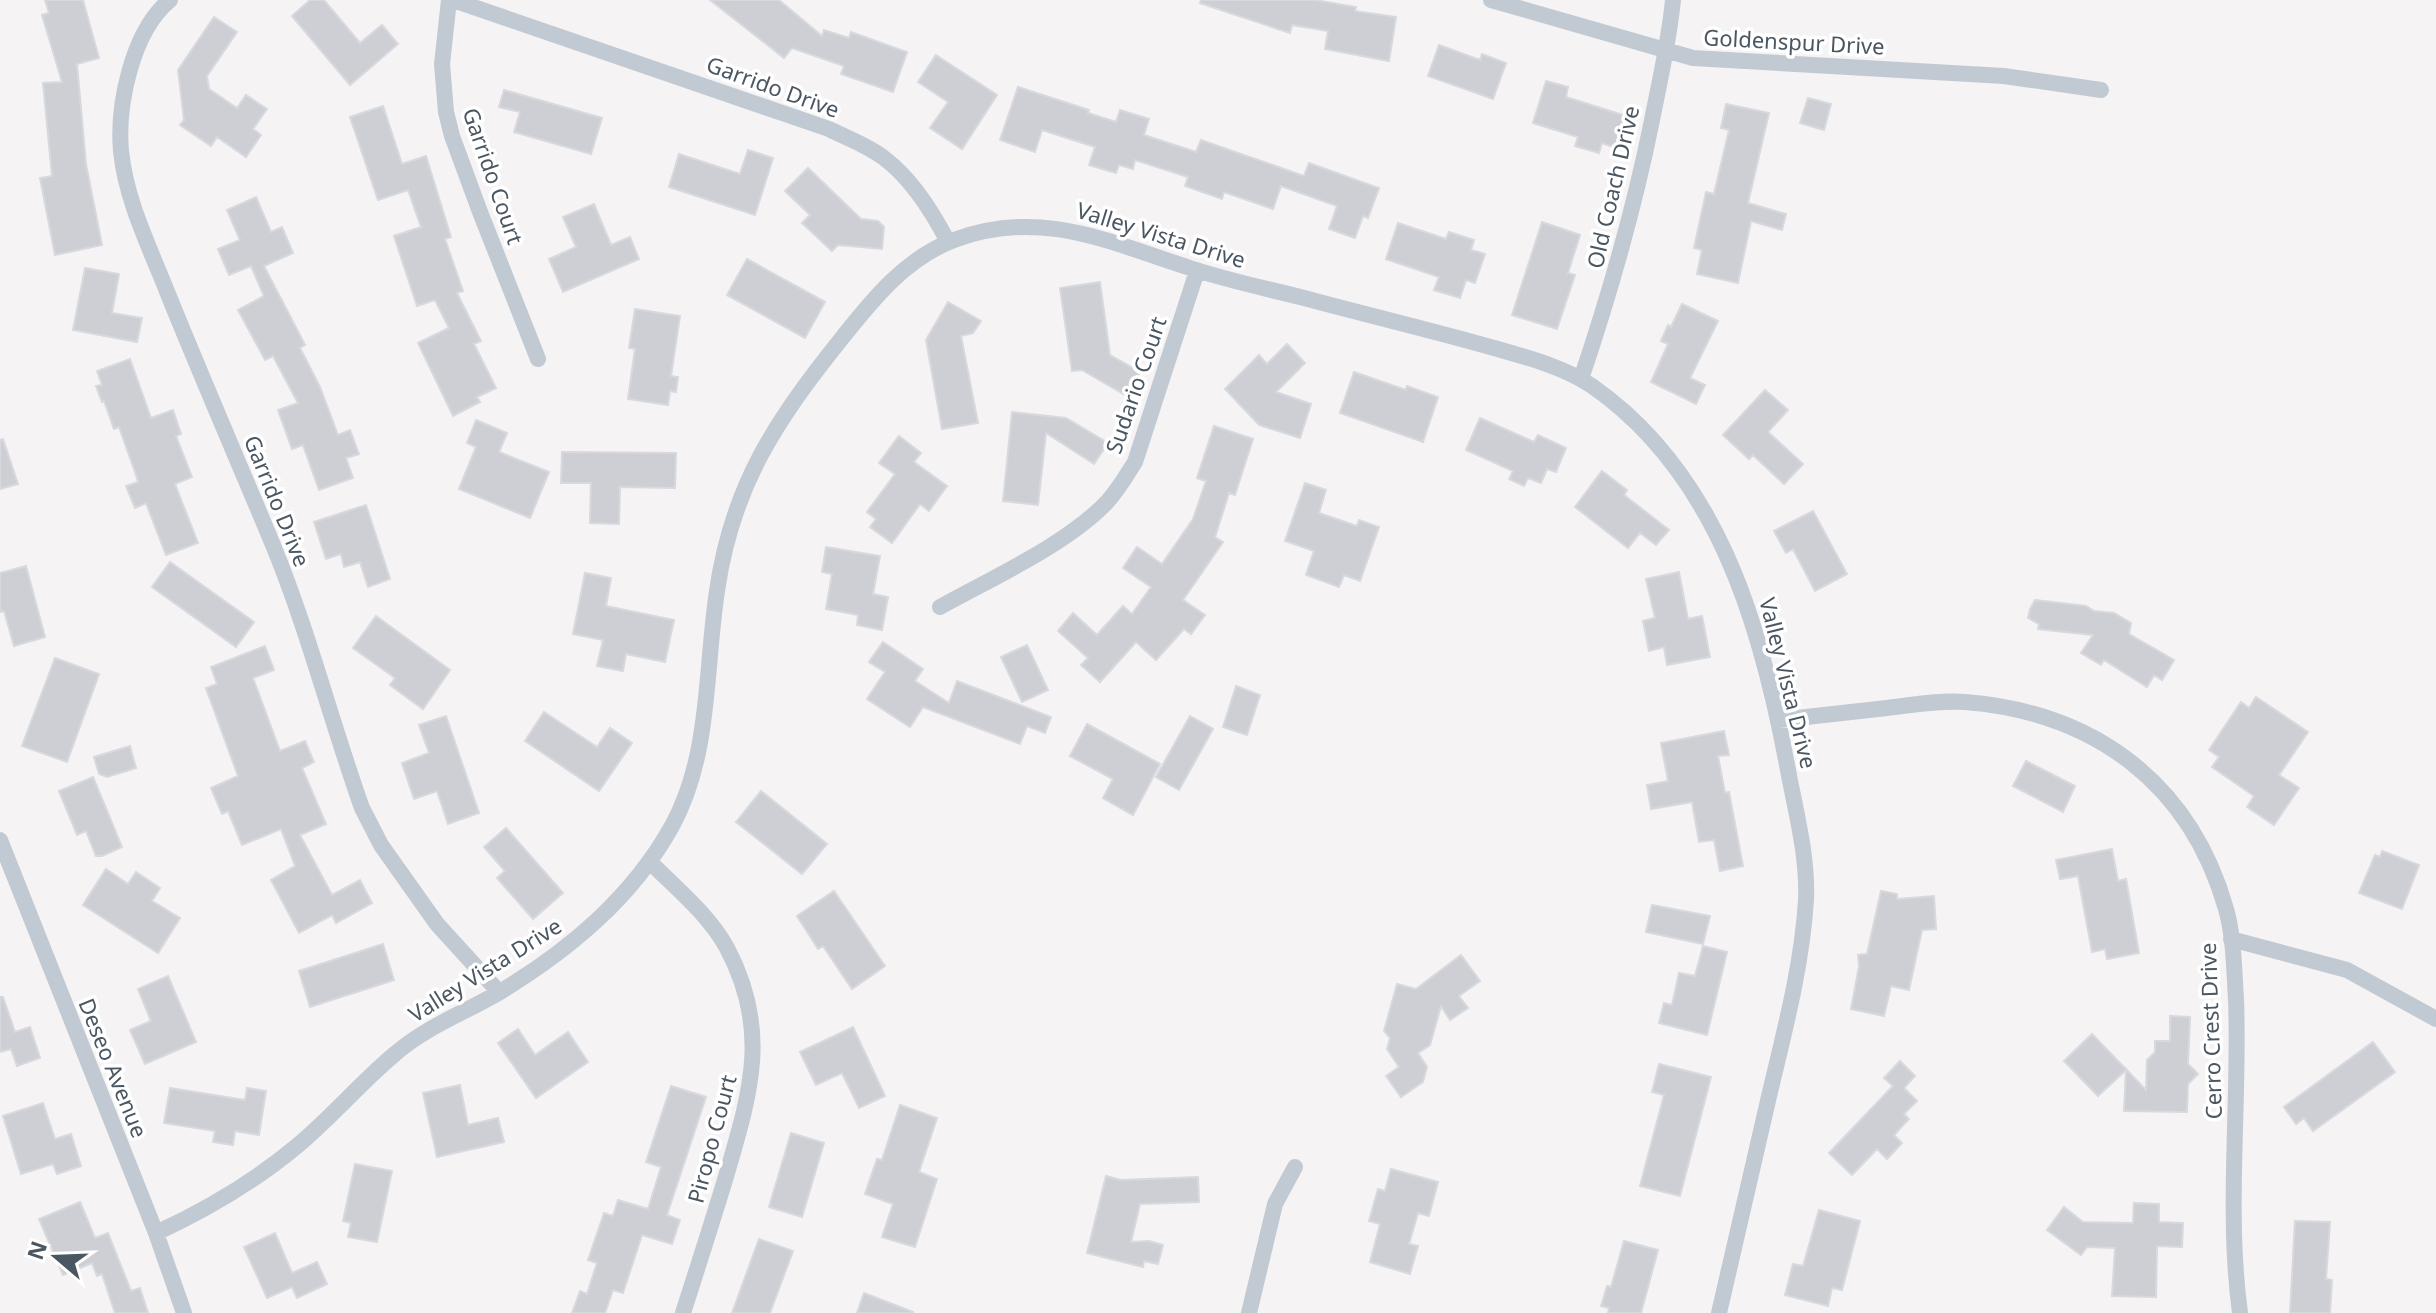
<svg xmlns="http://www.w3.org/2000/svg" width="2436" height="1313" viewBox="0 0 2436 1313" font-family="'Noto Sans',sans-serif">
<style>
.building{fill:#cdcfd5;stroke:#d7d9de;stroke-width:2}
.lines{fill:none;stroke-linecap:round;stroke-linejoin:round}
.street{stroke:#c1cad2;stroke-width:16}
.labels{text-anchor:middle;stroke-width:7;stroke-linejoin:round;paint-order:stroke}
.street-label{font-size:22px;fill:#4a5661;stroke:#fff}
</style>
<rect width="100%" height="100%" fill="#f5f3f3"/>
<path class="building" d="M45 0H83L99 58 77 64 86 164 102 245 55 255 40 178 52 176 43 83 62 82 42 15 49 13Z
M310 0H324L360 43 382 25 398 44 350 85 292 16Z
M710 0H779L822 36 824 30 849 38 851 32 907 52 893 92 841 74 844 66 792 48 784 58Z
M1201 0H1315L1356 7 1355 11 1396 17 1389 61 1325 49 1328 31 1292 25 1290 33 1200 3Z
M214 17 237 32 207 76 209 89 237 108 246 95 267 109 253 129 261 135 246 157 217 137 211 146 180 125 184 120 178 70Z
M1439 45 1480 60 1482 54 1506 63 1493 99 1428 76Z
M936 55 997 95 962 149 930 128 948 102 918 82Z
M1546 81 1568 87 1566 97 1626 116 1616 148 1602 143 1599 153 1575 146 1578 137 1533 123Z
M1018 87 1089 110 1088 113 1116 122 1120 110 1149 119 1144 135 1196 152 1201 140 1304 176 1309 163 1379 188 1368 218 1363 216 1355 238 1329 229 1337 206 1281 186 1273 209 1224 192 1222 199 1185 186 1188 177 1135 160 1133 169 1119 165 1116 173 1089 165 1095 147 1042 130 1035 152 1000 140Z
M504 90 602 118 591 154 514 132 520 112 499 107Z
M1808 98 1831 104 1824 130 1800 123Z
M1726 104 1769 113 1748 203 1786 214 1782 230 1751 221 1738 283 1697 274 1702 250 1694 248 1706 192 1714 194 1729 130 1721 128Z
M383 106 402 164 426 156 451 237 445 239 463 291 457 293 481 341 474 344 496 388 477 397 480 402 453 416 418 343 449 328 435 300 417 306 394 236 421 227 408 190 378 200 350 117Z
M748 150 773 158 755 215 669 187 679 154 740 174Z
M808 168 861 219 878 221 884 227 882 249 838 245 832 251 802 223 810 215 785 191Z
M256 197 271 232 282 227 293 253 264 266 305 345 300 348 320 387 338 435 350 430 359 454 346 458 353 478 319 490 303 445 292 449 278 410 298 403 273 356 265 360 238 310 264 296 251 266 229 275 218 249 240 240 227 210Z
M594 204 611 245 630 237 639 259 563 292 549 259 576 247 563 217Z
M1542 222 1580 235 1568 273 1575 275 1557 329 1512 315Z
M1398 223 1446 239 1449 232 1474 240 1471 250 1485 254 1475 283 1466 280 1460 298 1434 290 1439 277 1386 259Z
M747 259 825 302 805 338 727 295Z
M85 268 119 274 112 313 142 318 137 342 73 330Z
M1100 282 1110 355 1140 372 1127 396 1082 370 1072 371 1060 288Z
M948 302 981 321 973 333 961 336 978 423 942 429 926 340Z
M1682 304 1718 321 1690 378 1705 385 1696 404 1651 382 1668 344 1661 341 1668 325 1671 327Z
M635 309 680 316 671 376 678 377 676 392 670 391 668 405 628 399 635 349 629 348Z
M1287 344 1305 363 1276 392 1311 404 1300 438 1259 425 1225 389 1259 355 1267 364Z
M130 359 151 418 173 410 181 434 176 436 192 477 175 484 198 543 166 555 146 503 135 508 126 486 138 482 135 472 119 427 114 429 104 401 102 402 96 386 102 385 97 371Z
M1354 372 1406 390 1407 386 1438 397 1423 442 1340 413Z
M1765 390 1788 410 1768 432 1803 464 1784 484 1753 455 1749 459 1723 435Z
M1012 412 1066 418 1108 443 1094 464 1046 433 1038 505 1003 501Z
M1480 418 1534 442 1538 435 1566 448 1556 472 1547 469 1541 483 1528 478 1524 486 1509 479 1513 471 1466 450Z
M476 420 507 433 499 452 549 472 530 518 459 489 476 447 467 443Z
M1214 426 1253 439 1235 495 1229 493 1215 537 1223 542 1183 600 1205 615 1191 634 1184 629 1156 660 1136 642 1100 682 1081 665 1088 658 1058 631 1073 613 1097 635 1123 606 1132 614 1151 587 1123 568 1137 547 1162 564 1193 519 1206 481 1197 478Z
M899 436 921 453 914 462 947 486 929 511 920 504 892 543 870 527 876 519 867 512 895 474 879 463Z
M3 439 18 484 0 489V440Z
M562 452 676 453 675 488 620 487 619 524 590 523 591 483H561Z
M1602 471 1627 490 1624 495 1669 530 1656 545 1640 533 1628 548 1575 507Z
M1305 483 1326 490 1319 513 1357 526 1359 520 1379 527 1360 581 1344 575 1339 587 1306 575 1314 551 1285 541Z
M366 505 390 579 368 587 360 562 344 567 341 554 326 559 314 522Z
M1813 511 1847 574 1815 591 1793 549 1786 553 1774 531Z
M826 547 880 556 873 594 888 597 882 630 857 625 858 615 826 609 832 574 822 572Z
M170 562 254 622 236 647 152 587Z
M26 566 45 637 14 646 4 611 0 612V573Z
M1679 572 1688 619 1702 616 1710 657 1667 665 1664 647 1649 651 1643 621 1655 618 1646 579Z
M585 573 611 578 606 606 674 620 665 662 626 654 623 671 597 666 603 640 573 634Z
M2035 600 2086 606 2094 611 2114 613 2131 623 2129 634 2174 660 2162 680 2154 675 2147 687 2104 660 2101 665 2081 653 2093 635 2038 629 2039 624 2028 618 2030 609Z
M376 616 450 670 423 709 390 685 395 678 353 648Z
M883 642 923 669 915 681 949 703 957 681 1051 717 1045 733 1027 726 1020 744 923 707 910 727 867 699 885 672 869 662Z
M1027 645 1048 690 1022 702 1001 657Z
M265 646 274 670 253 678 280 751 305 741 314 762 302 768 326 824 300 835 332 895 360 880 372 903 336 923 332 915 299 933 271 880 295 866 281 829 242 845 228 811 222 814 211 788 238 776 206 688 217 684 211 667Z
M55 658 99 674 67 762 22 746Z
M1236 686 1260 695 1247 735 1223 727Z
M2256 697 2308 732 2279 775 2299 788 2274 825 2247 807 2254 796 2212 767 2219 757 2209 750 2241 702 2249 708Z
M544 712 597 747 610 728 632 743 599 791 525 741Z
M446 716 479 813 448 824 437 791 414 799 402 763 429 753 419 725Z
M1190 716 1213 729 1179 790 1156 777Z
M1087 724 1160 764 1133 815 1103 798 1113 779 1070 756Z
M1724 731 1729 755 1718 756 1725 793 1729 792 1743 866 1720 871 1714 840 1699 842 1692 802 1651 809 1647 785 1668 781 1661 743Z
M130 746 136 768 107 777 99 774 94 757Z
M2026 761 2075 786 2063 812 2013 786Z
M93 777 122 847 102 856H96L86 831 77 835 59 791Z
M761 791 827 844 802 874 736 822Z
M506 828 563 893 533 919 497 878 505 871 484 847Z
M2112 849 2118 881 2126 879 2139 953 2107 959 2105 949 2092 952 2078 876 2060 879 2056 860Z
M2382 851 2419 865 2402 909 2359 893 2375 855 2380 857Z
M106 869 128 884 136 872 160 888 152 901 180 918 158 953 83 905Z
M834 891 885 966 852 989 823 946 818 949 797 916Z
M1881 891 1897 894V899L1934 896 1936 929 1922 930 1909 990 1891 986 1884 1016 1851 1009 1859 966 1858 955 1867 954Z
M1652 905 1710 916 1703 944 1646 932Z
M383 944 394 980 310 1007 299 971Z
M1703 946 1727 952 1707 1035 1659 1023 1664 1003 1672 1005 1679 973 1695 976Z
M1461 955 1480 981 1459 996 1468 1008 1450 1020 1441 1006 1430 1045 1418 1053 1427 1067 1423 1082 1401 1097 1386 1076 1399 1067 1387 1049 1390 1038 1384 1031 1397 984 1416 989Z
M168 976 196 1042 145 1064 130 1030 151 1021 138 989Z
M0 997H3L15 1032 30 1027 40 1058 17 1066 11 1049 0 1052Z
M2170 1016 2190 1017 2188 1064 2198 1074 2188 1084 2187 1112 2124 1111 2126 1070 2098 1096 2064 1061 2092 1034 2146 1090 2147 1060 2155 1052V1041H2170Z
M853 1027 885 1096 859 1108 842 1073 816 1085 800 1052Z
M518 1029 535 1055 568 1032 588 1062 536 1098 498 1043Z
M2373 1042 2395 1072 2313 1131 2304 1118 2296 1124 2284 1107Z
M1900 1061 1915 1076 1904 1088 1917 1101 1904 1114 1909 1119 1894 1135 1902 1143 1887 1159 1877 1149 1852 1175 1829 1153 1893 1086 1884 1078Z
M1659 1064 1711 1077 1680 1196 1640 1186 1664 1095 1652 1092Z
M460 1085 468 1125 498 1118 504 1142 437 1157 423 1093Z
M671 1086 706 1097 667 1215 680 1220 672 1244 642 1235 623 1293 613 1290 605 1313H572L580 1291 587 1294 597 1263 588 1260 604 1213 613 1216 618 1200 648 1209 661 1167 646 1162Z
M170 1088 245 1100 247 1088 266 1091 259 1135 235 1131 233 1145 213 1142 215 1131 164 1123Z
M43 1103 55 1139 71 1134 81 1166 57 1174 53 1164 21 1174 3 1116Z
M900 1105 937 1118 919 1172 937 1179 915 1247 882 1237 893 1204 865 1194 877 1159 882 1160Z
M791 1133 824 1143 802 1217 769 1207Z
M355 1164 392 1171 377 1242 348 1237 351 1223 343 1221Z
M1391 1169 1438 1182 1429 1216 1418 1213 1409 1244 1418 1246 1410 1274 1370 1262 1380 1224 1369 1221 1378 1189 1385 1191Z
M1106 1176 1121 1180 1198 1177 1199 1202 1140 1204 1131 1242 1149 1241 1163 1245 1158 1264 1144 1261 1143 1267 1087 1253Z
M80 1202 95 1238 108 1233 131 1291 140 1288 148 1313H115L102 1274 97 1276 92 1263 63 1275 39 1219Z
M2134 1203 2159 1204V1222L2183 1223 2182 1247 2157 1246 2156 1297 2112 1296 2115 1248 2087 1247 2081 1255 2047 1230 2064 1207 2083 1222 2133 1223Z
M1819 1210 1860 1221 1842 1290 1832 1288 1828 1306 1785 1295 1793 1264 1803 1266Z
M2295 1221 2330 1222 2326 1279 2332 1280 2330 1313H2290Z
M275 1233 292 1273 317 1262 327 1284 297 1298 292 1287 267 1298 244 1247Z
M759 1239 793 1251 770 1313H732Z
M1624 1241 1658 1250 1641 1313H1608L1609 1308 1601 1306 1607 1286 1611 1287Z
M864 1293 913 1312V1313H857Z"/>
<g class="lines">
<path class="street" d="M170 0C132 31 117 105 121 151 126 201 150 248 168 294 202 378 238 461 273 545 308 630 331 721 362 808L381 845 437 924 499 992
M449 0 442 64 446 112 452 136 480 212 538 359
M453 0 829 129C847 138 867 145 884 158 912 179 932 211 948 242
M1491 0 1693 58 2004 76 2101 90
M1581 379C1610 293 1634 210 1652 120 1660 80 1669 41 1673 0
M940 607C992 578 1066 545 1107 502 1118 490 1126 476 1135 462L1197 271
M1779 720C1815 716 1851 712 1887 708 1913 705 1939 700 1965 702 2093 712 2190 782 2226 909 2234 937 2234 970 2236 999 2240 1103 2226 1209 2240 1313
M0 840 156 1233 184 1313
M650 862C677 889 708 914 727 948 770 1029 751 1091 727 1173 713 1220 698 1266 683 1313
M2231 939 2347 970 2436 1019
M156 1233C206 1210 255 1181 297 1146 332 1117 361 1082 396 1053 426 1027 466 1012 500 992 569 950 632 898 672 826 711 755 705 669 717 591 732 485 777 419 842 338 873 299 906 258 954 240 1039 208 1107 241 1187 267 1225 280 1265 288 1304 298 1367 315 1431 330 1494 348 1526 357 1564 367 1592 386 1717 473 1761 625 1787 765 1795 809 1808 855 1806 900 1802 965 1785 1029 1770 1092 1753 1166 1736 1239 1719 1313
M1249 1313 1275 1204 1295 1167"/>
</g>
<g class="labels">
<g class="street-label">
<text transform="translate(1794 42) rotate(3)" y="8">Goldenspur Drive</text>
<text transform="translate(773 87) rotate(20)" y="8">Garrido Drive</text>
<text transform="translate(493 176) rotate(71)" y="8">Garrido Court</text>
<text transform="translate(1613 187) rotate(-77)" y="8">Old Coach Drive</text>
<text transform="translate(1161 235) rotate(17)" y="8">Valley Vista Drive</text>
<text transform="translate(1136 385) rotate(-71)" y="8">Sudario Court</text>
<text transform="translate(277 501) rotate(68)" y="8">Garrido Drive</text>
<text transform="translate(1788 683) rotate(76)" y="8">Valley Vista Drive</text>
<text transform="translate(485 970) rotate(-32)" y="8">Valley Vista Drive</text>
<text transform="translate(2211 1031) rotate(-92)" y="8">Cerro Crest Drive</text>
<text transform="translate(113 1068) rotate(68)" y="8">Deseo Avenue</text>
<text transform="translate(712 1139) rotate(-75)" y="8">Piropo Court</text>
</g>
</g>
<g transform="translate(56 1257) rotate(289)" stroke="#ffffff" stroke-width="6" paint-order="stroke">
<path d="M0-6L14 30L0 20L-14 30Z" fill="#4a5661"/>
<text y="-12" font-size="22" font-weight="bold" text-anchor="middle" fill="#4a5661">N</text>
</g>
</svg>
